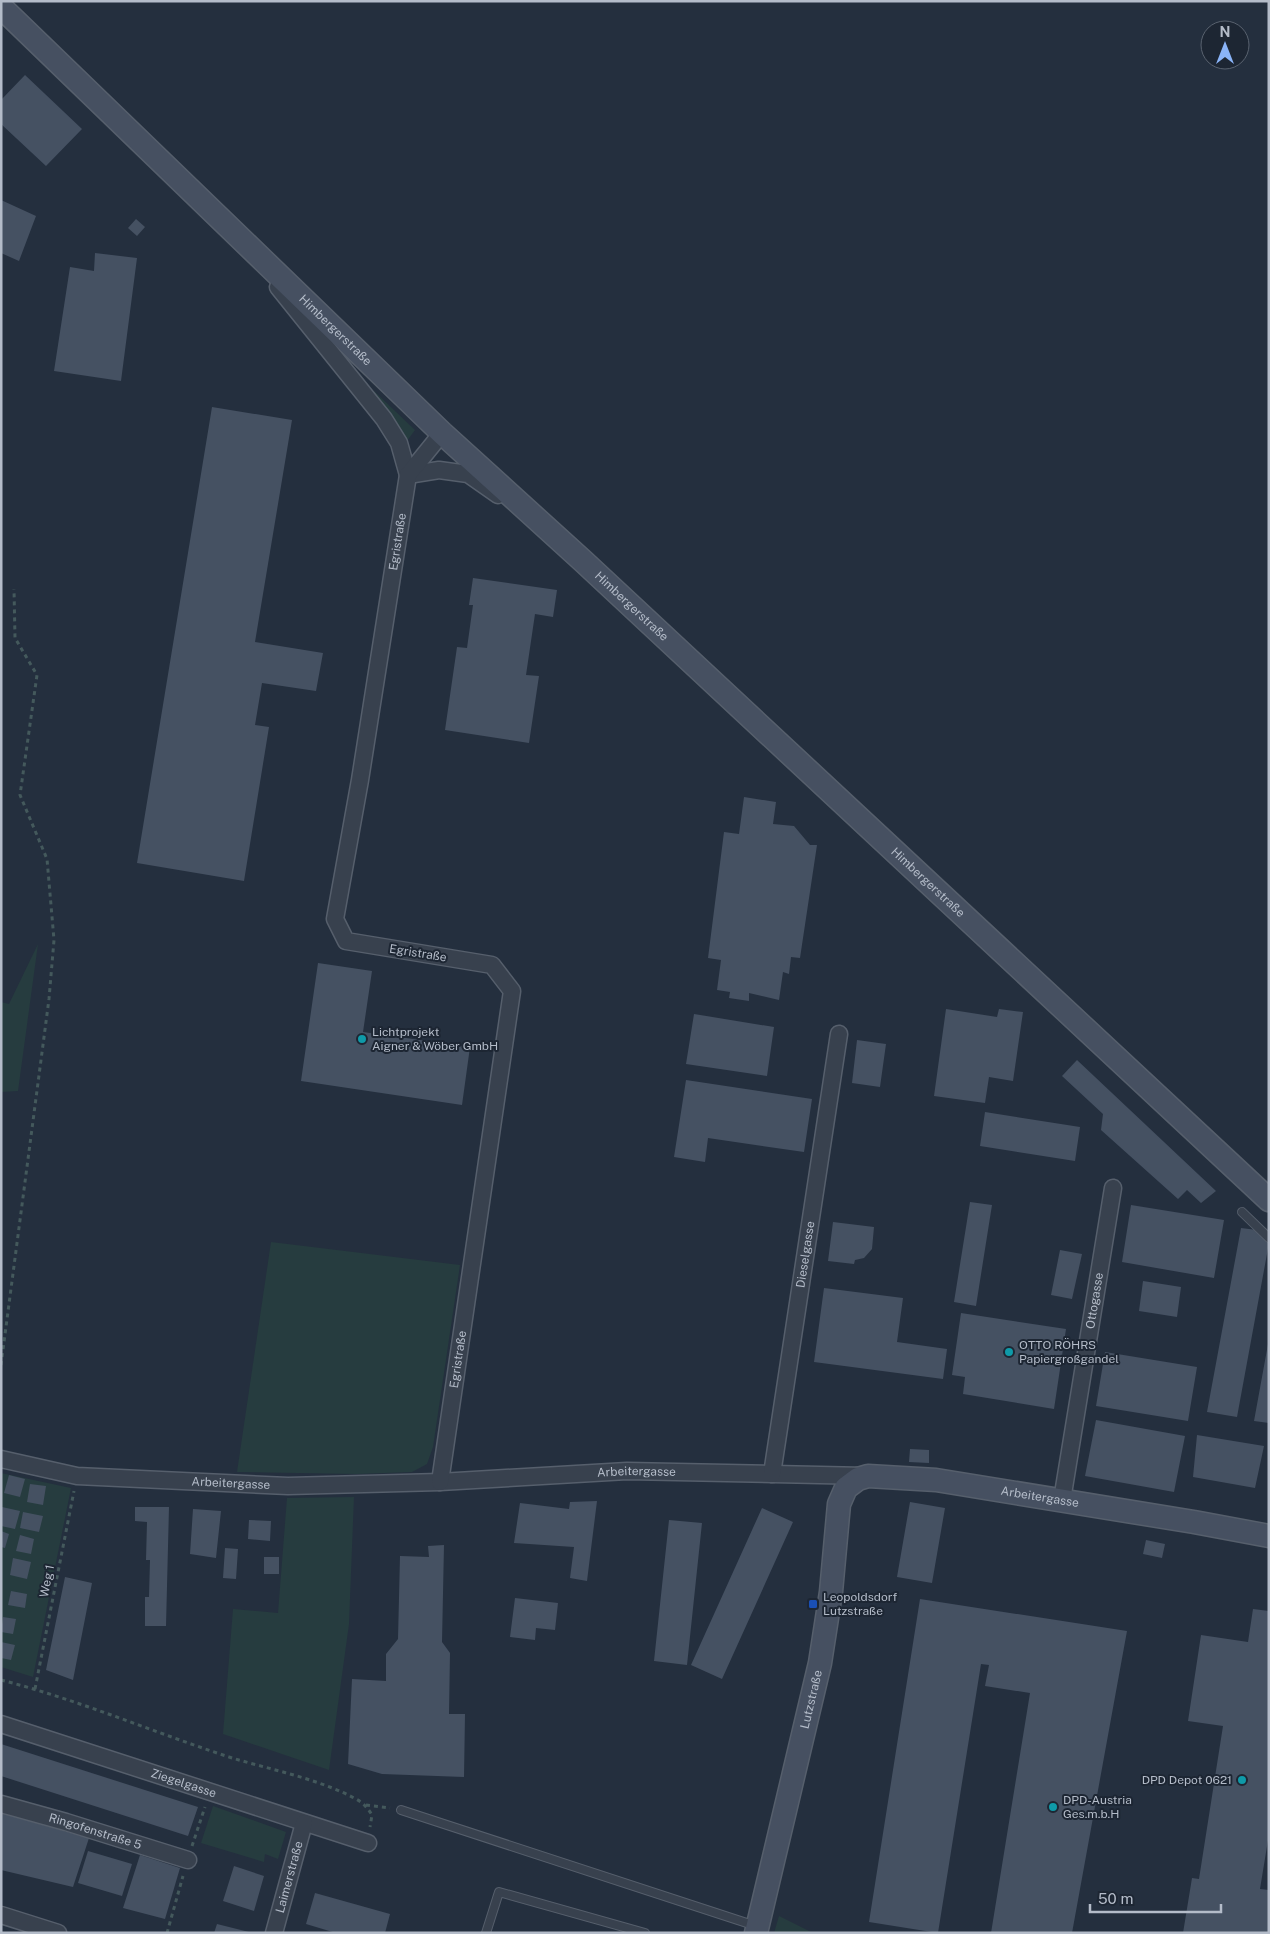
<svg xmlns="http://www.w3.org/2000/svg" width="1270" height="1934" viewBox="0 0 1270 1934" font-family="'Public Sans',sans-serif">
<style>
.green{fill:#263c3f}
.building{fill:#455162}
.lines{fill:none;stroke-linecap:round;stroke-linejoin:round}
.lane-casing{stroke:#565f6c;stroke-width:10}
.street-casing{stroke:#565f6c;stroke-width:19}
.secondary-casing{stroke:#565f6c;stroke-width:25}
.path{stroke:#44595c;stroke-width:3;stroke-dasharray:4 4;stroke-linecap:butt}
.lane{stroke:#38414e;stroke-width:8}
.street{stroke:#38414e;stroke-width:16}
.secondary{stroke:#465061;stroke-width:22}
.culture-dot{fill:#0f9aa8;stroke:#1d2633;stroke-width:2}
.transit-dot{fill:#1a4fb4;stroke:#1d2633;stroke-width:2}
.labels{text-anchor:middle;stroke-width:4;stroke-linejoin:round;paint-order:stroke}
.street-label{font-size:12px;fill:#b4bcc9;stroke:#1d2633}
.poi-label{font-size:12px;fill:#b4bcc9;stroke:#1d2633;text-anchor:start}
</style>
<rect width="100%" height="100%" fill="#242f3e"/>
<path class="green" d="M374 391 415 430 407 441 372 393Z
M38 944 18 1091 1 1092V1002L9 1004Z
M271 1242 460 1265 433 1447 427 1464 412 1472 357 1474 237 1472Z
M1 1473 71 1488 33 1677 1 1667Z
M354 1497 349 1624 329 1770 223 1734 233 1609 278 1613 287 1498Z
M213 1806 286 1832 278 1859 265 1854 264 1862 201 1843Z
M779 1916 813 1933H774Z"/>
<path class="building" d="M25 75 82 129 46 166 1 124V100Z
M1 200 36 216 19 261 1 253Z
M136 219 145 227 137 236 128 228Z
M95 253 137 258 121 381 54 371 70 267 94 271Z
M212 407 292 420 255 642 323 653 316 691 262 683 255 725 269 727 244 881 137 863Z
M473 578 557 590 553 617 535 614 526 675 539 676 529 743 445 730 457 647 467 648 473 605H469Z
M744 797 776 802 773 824 794 826 810 845H817L800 958 791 957 789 974 783 972 779 1000 749 993V1001L729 998 730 992 717 990 721 960 708 958 724 832 739 834Z
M318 963 372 971 363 1032 470 1047 462 1105 301 1081Z
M946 1009 997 1017 999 1009 1023 1012 1013 1081 989 1077 985 1103 934 1096Z
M694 1014 774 1027 767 1076 686 1064Z
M857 1040 886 1044 880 1087 852 1083Z
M1077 1060 1216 1191 1201 1203 1187 1190 1178 1199 1101 1130 1103 1114 1062 1076Z
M686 1080 812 1099 804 1152 708 1138 705 1162 674 1157Z
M985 1112 1080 1127 1075 1161 980 1146Z
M970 1202 992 1205 976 1306 954 1302Z
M1131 1205 1224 1220 1214 1278 1122 1262Z
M833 1222 874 1227 872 1249 864 1258 855 1260 854 1264 828 1261Z
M1241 1228 1257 1230 1269 1243 1237 1417 1207 1412Z
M1060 1250 1082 1254 1072 1299 1051 1295Z
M1143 1281 1181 1287 1177 1317 1139 1311Z
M824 1288 903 1298 897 1342 947 1349 943 1379 814 1362Z
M961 1313 1066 1329 1054 1409 963 1394 965 1377 952 1375Z
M1268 1344H1269V1423L1254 1421Z
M1105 1352 1197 1367 1188 1421 1096 1406Z
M1096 1420 1185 1436 1174 1492 1085 1476Z
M1197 1435 1264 1446 1255 1488 1193 1477Z
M910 1449 929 1450V1463L909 1462Z
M9 1475 25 1479 20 1497 4 1493Z
M30 1484 46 1486 43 1505 27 1502Z
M597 1501 587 1581 570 1578 574 1547 514 1543 520 1503 569 1509 570 1502Z
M910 1502 945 1508 932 1583 897 1577Z
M2 1507 20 1511 15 1529 1 1526Z
M135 1507H169L166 1626H145V1597H149L150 1560H146L147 1522 135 1521Z
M762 1508 793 1522 722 1679 691 1665Z
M193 1509 221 1511 216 1558 190 1554Z
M23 1512 43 1516 39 1532 20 1528Z
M249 1520 271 1521 270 1541 248 1539Z
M669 1520 702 1523 687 1665 654 1661Z
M1 1531 9 1534 5 1548 1 1547Z
M20 1535 34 1539 31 1554 16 1551Z
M1146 1540 1165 1544 1162 1558 1143 1554Z
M444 1545 442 1642 450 1653 449 1714H465L464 1777 382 1774 348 1764 352 1679 386 1681V1654L398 1639 400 1556 429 1557 428 1546Z
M225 1548 238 1549 236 1579 223 1578Z
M264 1557H279V1574H264Z
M13 1558 31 1562 27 1579 10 1575Z
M65 1577 92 1583 73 1680 46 1670Z
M11 1591 27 1594 25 1608 8 1605Z
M515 1598 558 1603 555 1630 536 1628 535 1640 510 1637Z
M920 1599 1127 1631 1072 1933H991L1030 1693 985 1686 989 1665 981 1664 938 1933 869 1922Z
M1253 1609 1269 1611V1834L1260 1889 1269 1890 1268 1933H1183L1192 1878 1199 1879 1223 1726 1188 1721 1201 1635 1248 1642Z
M3 1617 16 1619 13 1634 1 1632Z
M1 1642 15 1645 11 1660 1 1658Z
M1 1744 198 1807 188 1836 1 1776Z
M1 1813 89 1838 73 1887 1 1870Z
M88 1851 132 1864 122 1896 78 1883Z
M140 1855 180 1868 165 1919 123 1908Z
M234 1866 264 1876 254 1911 223 1901Z
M315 1893 390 1914 385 1933H336L306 1924Z
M217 1924 249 1932V1933H214Z"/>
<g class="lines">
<g class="lane-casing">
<path id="lane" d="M1242 1212 1269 1238
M401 1810 756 1926
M486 1933 499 1892 645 1933"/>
</g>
<g class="street-casing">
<g id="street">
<path d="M278 287 384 419 399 443 408 475 439 470 468 474 498 495"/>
<path id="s1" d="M1 1459 77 1476 288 1486 440 1482 627 1471 866 1476"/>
<path id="s2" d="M772 1474 839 1034"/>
<path id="s3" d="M440 1482 512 991 492 965 346 941 335 919 360 780 408 475 442 433"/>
<path id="s4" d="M1062 1500 1113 1188"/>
<path id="s5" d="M1 1724 368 1843"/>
<path id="s6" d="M1 1804 66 1822 188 1860"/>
<path d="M1 1915 58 1933"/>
<path id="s7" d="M274 1933 304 1823"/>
</g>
</g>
<g class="secondary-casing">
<g id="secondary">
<path id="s8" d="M1 7 442 433 583 561 1269 1200"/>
<path id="s9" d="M756 1933 820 1663 831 1592 839 1504 846 1488 858 1479 868 1476 936 1480 1194 1522 1269 1536"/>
</g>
</g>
<path class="path" d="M1 1365 49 999 54 940 47 859 20 795 37 675 15 638 14 589
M1 1680C79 1700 153 1732 229 1757 271 1770 317 1778 356 1799 363 1803 367 1807 372 1815L370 1827
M35 1689 74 1491
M366 1805 390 1808
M192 1846 205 1807
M167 1933 183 1876"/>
<use href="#lane" class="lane"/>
<use href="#street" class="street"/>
<use href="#secondary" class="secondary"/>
</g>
<g class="culture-dot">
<circle cx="362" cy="1039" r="5"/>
<circle cx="1009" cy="1352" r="5"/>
<circle cx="1242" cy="1780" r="5"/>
<circle cx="1053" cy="1807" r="5"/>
</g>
<rect class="transit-dot" x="808" y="1599" width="10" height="10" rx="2.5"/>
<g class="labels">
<g class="street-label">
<text dy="4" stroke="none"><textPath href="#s8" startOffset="465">Himbergerstraße</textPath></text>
<text dy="4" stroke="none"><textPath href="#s3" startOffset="1084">Egristraße</textPath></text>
<text dy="4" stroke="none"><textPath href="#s8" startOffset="870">Himbergerstraße</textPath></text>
<text dy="4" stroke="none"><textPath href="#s8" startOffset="1275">Himbergerstraße</textPath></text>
<text transform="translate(418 953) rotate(9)" y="4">Egristraße</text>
<text dy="4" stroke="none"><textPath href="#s2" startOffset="222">Dieselgasse</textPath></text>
<text dy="4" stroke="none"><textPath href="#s4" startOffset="202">Ottogasse</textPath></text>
<text dy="4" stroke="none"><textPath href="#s3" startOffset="124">Egristraße</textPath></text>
<text dy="4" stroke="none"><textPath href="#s1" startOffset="638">Arbeitergasse</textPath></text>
<text dy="4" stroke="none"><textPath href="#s1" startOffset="232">Arbeitergasse</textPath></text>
<text dy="4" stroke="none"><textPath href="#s9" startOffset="654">Arbeitergasse</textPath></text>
<text transform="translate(47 1581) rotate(-79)" y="4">Weg 1</text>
<text dy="4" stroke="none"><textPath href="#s9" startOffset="240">Lutzstraße</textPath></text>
<text dy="4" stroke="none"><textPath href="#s5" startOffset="192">Ziegelgasse</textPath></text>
<text dy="4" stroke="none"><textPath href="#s6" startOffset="98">Ringofenstraße 5</textPath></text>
<text dy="4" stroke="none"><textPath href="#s7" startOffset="58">Laimerstraße</textPath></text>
</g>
<g class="poi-label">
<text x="372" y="1036">Lichtprojekt<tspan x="372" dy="14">Aigner &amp; Wöber GmbH</tspan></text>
<text x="1019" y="1349">OTTO RÖHRS<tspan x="1019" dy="14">Papiergroßgandel</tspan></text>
<text x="823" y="1601">Leopoldsdorf<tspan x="823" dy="14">Lutzstraße</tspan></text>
<text x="1232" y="1784" text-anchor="end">DPD Depot 0621</text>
<text x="1063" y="1804">DPD-Austria<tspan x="1063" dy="14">Ges.m.b.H</tspan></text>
</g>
</g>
<rect width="1270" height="1934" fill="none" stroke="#b4bcc9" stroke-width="5"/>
<g transform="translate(1225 45)"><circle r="24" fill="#1d2633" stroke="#59626f"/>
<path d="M0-4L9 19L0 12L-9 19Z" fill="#8ab4f8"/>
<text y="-8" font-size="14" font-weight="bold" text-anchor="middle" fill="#b4bcc9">N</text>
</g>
<path d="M1090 1904v8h131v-8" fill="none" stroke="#b4bcc9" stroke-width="2.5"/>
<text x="1098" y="1904" font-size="15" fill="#b4bcc9" stroke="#1d2633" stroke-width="4" paint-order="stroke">50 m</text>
</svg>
